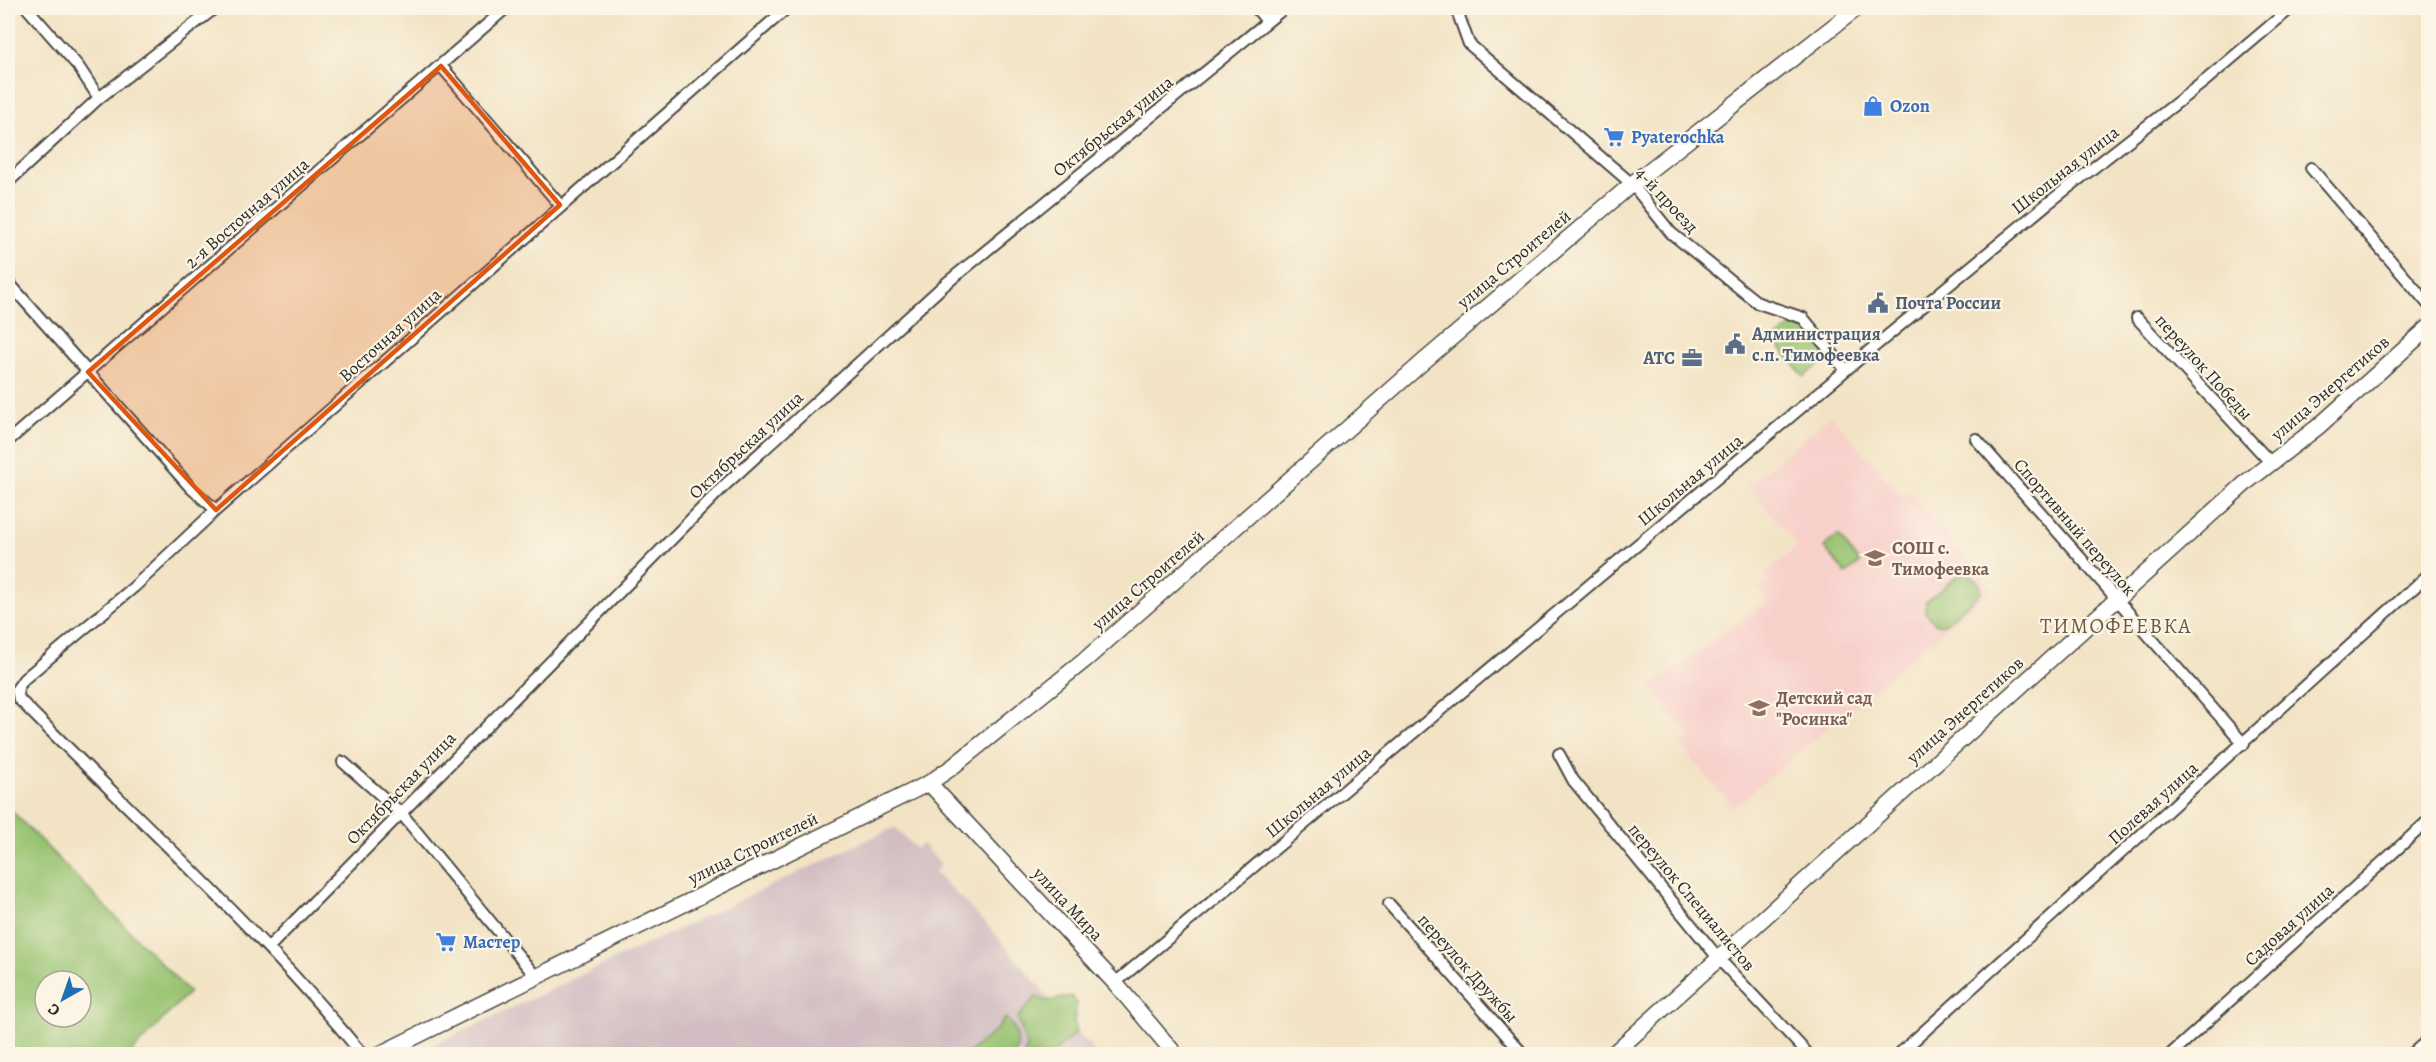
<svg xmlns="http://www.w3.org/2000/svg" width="2436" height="1062" viewBox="0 0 2436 1062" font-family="Alegreya,serif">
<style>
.built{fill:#f7d0ca}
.industrial{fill:#d2bec2}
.green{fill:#96c270;stroke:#60764e;stroke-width:1.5;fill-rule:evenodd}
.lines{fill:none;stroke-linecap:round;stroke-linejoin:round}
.street-casing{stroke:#494742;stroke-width:14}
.secondary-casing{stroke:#494742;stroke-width:18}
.street{stroke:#fff;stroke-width:10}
.secondary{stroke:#fff;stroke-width:15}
.marked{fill:#df570e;fill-opacity:0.2;stroke:#df570e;stroke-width:4.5;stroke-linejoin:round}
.labels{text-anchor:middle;stroke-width:4.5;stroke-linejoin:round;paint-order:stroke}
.shop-label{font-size:18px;font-weight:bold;fill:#366cbe;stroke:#fcf5e5;text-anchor:start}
.street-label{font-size:18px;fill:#2b2b2b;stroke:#fcf5e5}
.service-label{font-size:18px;font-weight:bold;fill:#4e5e75;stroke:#fcf5e5;text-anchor:start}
.education-label{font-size:18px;font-weight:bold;fill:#785e54;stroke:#fcf5e5;text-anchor:start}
.quarter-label{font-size:21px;letter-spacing:1.5px;fill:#6b5947;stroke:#fcf5e5}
</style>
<rect width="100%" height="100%" fill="#fcf5e5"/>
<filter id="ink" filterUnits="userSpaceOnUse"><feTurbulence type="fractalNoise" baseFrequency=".0167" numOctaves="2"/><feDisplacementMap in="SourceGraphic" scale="12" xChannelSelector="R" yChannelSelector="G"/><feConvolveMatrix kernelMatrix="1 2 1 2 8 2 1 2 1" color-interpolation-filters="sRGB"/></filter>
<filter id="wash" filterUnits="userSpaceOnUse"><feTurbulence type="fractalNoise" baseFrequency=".008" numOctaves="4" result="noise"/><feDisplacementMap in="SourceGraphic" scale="24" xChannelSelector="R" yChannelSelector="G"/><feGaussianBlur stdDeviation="1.35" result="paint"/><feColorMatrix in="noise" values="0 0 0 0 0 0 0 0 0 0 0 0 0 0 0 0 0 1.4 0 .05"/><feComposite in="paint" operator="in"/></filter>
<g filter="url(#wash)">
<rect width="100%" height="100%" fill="#f2e3c5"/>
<path class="built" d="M1831 415 1901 497 1909 490 1911 492 1993 589 1733 808 1680 745 1689 737 1650 687 1768 601 1759 589 1768 581 1764 575 1798 546 1747 486Z"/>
<path class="industrial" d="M895 827 916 849 922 844 941 865 935 872 990 928 1096 1054H414Z"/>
<path class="green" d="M1798 320 1829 357 1804 377 1774 340Z
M1838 535 1860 563 1846 574 1824 547Z
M1961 573C1970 571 1982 583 1982 592L1946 623 1941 625 1935 623 1925 612 1926 602Z
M8 807 189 992 130 1054H8ZM45 981H81V1017H45Z
M1072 996 1077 1003 1074 1021 1076 1033 1052 1054H1024L1027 1047 1018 1017 1036 997 1047 1001Z
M1005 1018C1016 1026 1021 1043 1014 1054H967L997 1029Z"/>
</g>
<g filter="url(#ink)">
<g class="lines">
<g class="street-casing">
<path id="street" d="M27 8 78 66 99 98
M1256 8 1267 21
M1456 8 1469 44 1632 184 1671 233 1758 303 1803 318 1846 370
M441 66 560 205
M2311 168 2428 304
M8 182 99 98 215 8
M8 282 191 488 216 510
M2137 318 2271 463
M1976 439 2244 744
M8 441 506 8
M1559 754 1573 780 1719 959 1808 1054
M343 762 401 813 536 977
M1389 904 1523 1054
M268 948 725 485 943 286 1284 8
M1115 983 1846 370 2047 204 2206 80 2291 8
M362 1054C258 927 134 816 19 699L17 689 24 679 134 587 216 510 787 8
M1899 1054 2428 575
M2171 1054 2428 821
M2412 1054 2428 1040"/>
</g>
<g class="secondary-casing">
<path id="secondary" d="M929 783 1115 983 1175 1054
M380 1054 929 783 951 768 1085 660 1423 362 1632 184 1857 8
M1613 1054 2249 480 2319 426 2428 328"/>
</g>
<use href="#street" class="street"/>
<use href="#secondary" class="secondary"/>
</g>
</g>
<path class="marked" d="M441 66 560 205 216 510 88 372Z"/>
<defs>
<g id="shop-bare" transform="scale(1.62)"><path d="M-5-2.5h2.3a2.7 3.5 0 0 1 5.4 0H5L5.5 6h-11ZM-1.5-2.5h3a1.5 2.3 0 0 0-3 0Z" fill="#3f7fe0" stroke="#fcf5e5" stroke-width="2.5" paint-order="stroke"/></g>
<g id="supermarket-bare" transform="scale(1.62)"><path d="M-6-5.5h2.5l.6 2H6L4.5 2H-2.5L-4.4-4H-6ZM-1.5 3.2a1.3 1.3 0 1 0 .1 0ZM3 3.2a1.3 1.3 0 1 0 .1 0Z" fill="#3f7fe0" stroke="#fcf5e5" stroke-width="2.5" paint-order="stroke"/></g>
<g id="civic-bare" transform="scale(1.62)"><path d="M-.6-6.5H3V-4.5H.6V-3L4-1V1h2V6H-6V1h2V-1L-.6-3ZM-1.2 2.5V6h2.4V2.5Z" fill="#5c6f8a" stroke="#fcf5e5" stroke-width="2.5" paint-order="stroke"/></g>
<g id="office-bare" transform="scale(1.62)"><path d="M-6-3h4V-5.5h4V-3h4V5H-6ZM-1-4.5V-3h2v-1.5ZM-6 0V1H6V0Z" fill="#5c6f8a" stroke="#fcf5e5" stroke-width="2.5" paint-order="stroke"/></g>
<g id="school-bare" transform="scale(1.62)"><path d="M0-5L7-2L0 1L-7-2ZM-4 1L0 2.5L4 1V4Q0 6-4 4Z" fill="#8d6e63" stroke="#fcf5e5" stroke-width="2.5" paint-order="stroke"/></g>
</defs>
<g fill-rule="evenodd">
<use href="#shop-bare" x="1873" y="106"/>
<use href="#supermarket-bare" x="1614" y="137"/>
<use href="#civic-bare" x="1878" y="303"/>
<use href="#civic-bare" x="1735" y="344"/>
<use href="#office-bare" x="1692" y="358"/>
<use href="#school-bare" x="1875" y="558"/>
<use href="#school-bare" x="1759" y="708"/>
<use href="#supermarket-bare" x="446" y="942"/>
</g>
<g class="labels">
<g class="shop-label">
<text x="1890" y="112">Ozon</text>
<text x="1631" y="143">Pyaterochka</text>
<text x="463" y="948">Мастер</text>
</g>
<g class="street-label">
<text transform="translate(1113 126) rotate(-39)" y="6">Октябрьская улица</text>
<text transform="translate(2065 170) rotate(-38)" y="6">Школьная улица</text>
<text transform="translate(1667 200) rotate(47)" y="6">4-й проезд</text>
<text transform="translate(247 213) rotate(-41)" y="6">2-я Восточная улица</text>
<text transform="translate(1514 259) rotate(-40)" y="6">улица Строителей</text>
<text transform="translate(390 335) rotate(-42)" y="6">Восточная улица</text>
<text transform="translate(2204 367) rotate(48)" y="6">переулок Победы</text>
<text transform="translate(2330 388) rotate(-41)" y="6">улица Энергетиков</text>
<text transform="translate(746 445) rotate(-43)" y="6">Октябрьская улица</text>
<text transform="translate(1690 480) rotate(-40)" y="6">Школьная улица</text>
<text transform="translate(2075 527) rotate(49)" y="6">Спортивный переулок</text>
<text transform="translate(1148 580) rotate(-41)" y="6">улица Строителей</text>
<text transform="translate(1965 710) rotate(-42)" y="6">улица Энергетиков</text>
<text transform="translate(401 788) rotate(-46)" y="6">Октябрьская улица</text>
<text transform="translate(1318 792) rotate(-40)" y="6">Школьная улица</text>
<text transform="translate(2153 803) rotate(-42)" y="6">Полевая улица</text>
<text transform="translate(753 848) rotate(-26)" y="6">улица Строителей</text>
<text transform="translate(1692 897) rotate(50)" y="6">переулок Специалистов</text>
<text transform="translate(1068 904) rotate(47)" y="6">улица Мира</text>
<text transform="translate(2289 925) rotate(-42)" y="6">Садовая улица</text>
<text transform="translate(1468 968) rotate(48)" y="6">переулок Дружбы</text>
</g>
<g class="service-label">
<text x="1895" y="309">Почта России</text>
<text x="1752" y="340">Администрация<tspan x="1752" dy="21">с.п. Тимофеевка</tspan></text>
<text x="1675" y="364" text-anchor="end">АТС</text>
</g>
<g class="education-label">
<text x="1892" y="554">СОШ с.<tspan x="1892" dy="21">Тимофеевка</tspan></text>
<text x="1776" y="704">Детский сад<tspan x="1776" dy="21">"Росинка"</tspan></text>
</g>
<g class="quarter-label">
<text x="2116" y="633">ТИМОФЕЕВКА</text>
</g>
</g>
<rect width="2436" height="1062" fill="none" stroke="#fcf5e5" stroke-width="30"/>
<g transform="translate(63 999) rotate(220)"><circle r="28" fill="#fcf5e5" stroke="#a8a49b" stroke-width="1.5"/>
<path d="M0-4.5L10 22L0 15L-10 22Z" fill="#1f6fb2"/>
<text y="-9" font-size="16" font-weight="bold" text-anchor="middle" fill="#2b2b2b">С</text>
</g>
</svg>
